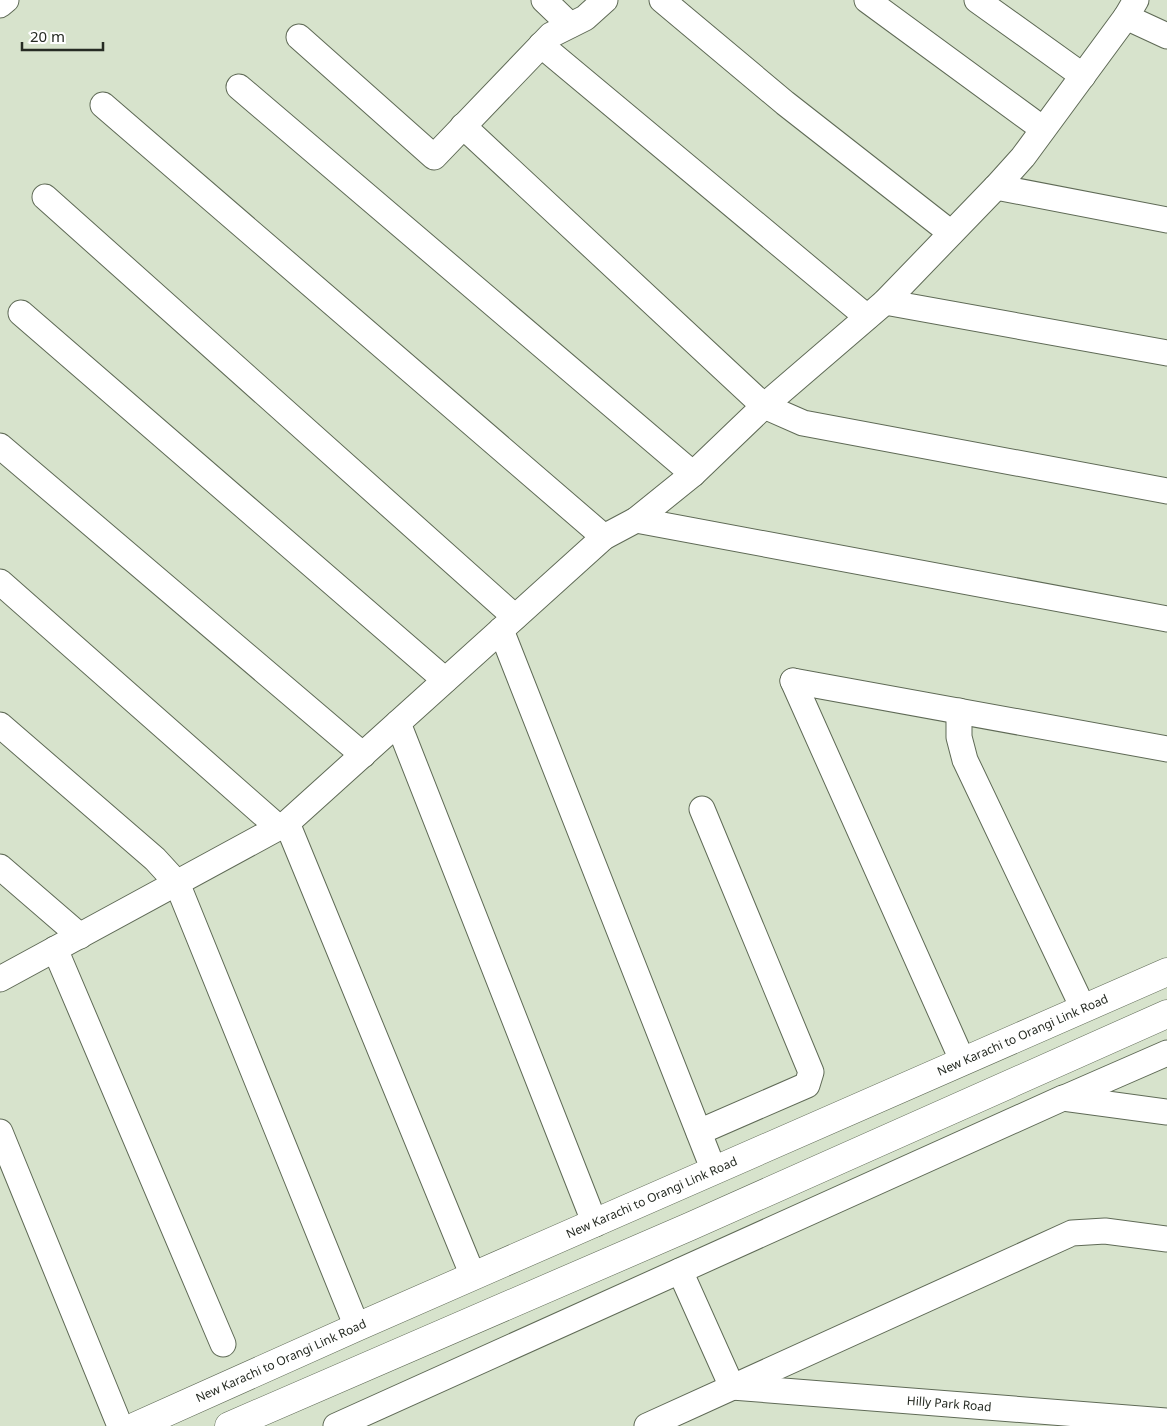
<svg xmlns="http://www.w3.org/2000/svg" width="1167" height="1426" viewBox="0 0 1167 1426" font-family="'Noto Sans',sans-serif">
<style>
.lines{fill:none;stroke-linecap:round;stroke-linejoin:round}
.minor-casing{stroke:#5f6a56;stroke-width:27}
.tertiary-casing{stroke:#5f6a56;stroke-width:29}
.minor{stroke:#fff;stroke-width:25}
.tertiary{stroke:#fff;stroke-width:28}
.labels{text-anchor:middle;stroke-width:5;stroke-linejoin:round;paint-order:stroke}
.street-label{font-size:12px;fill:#262b23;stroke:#fff}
</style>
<rect width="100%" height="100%" fill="#d7e3cc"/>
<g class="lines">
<g class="minor-casing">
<g id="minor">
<path d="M544 0 570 25"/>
<path d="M662 0 785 103 951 233"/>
<path d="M867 0 1043 129"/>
<path d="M977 0 1083 76"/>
<path d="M0 5 6 0"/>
<path d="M1126 17 1167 36"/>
<path d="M299 37 434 157 551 35 585 18 605 0"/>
<path d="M541 45 867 317"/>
<path d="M239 87 693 474"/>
<path d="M103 105 604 537"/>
<path d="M463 126 764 406 803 423 1167 491"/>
<path d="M996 187 1167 220"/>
<path d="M45 197 515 617"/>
<path d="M885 302 1167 353"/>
<path d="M21 313 445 680"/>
<path d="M0 446 363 755"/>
<path d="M636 520 1167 619"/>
<path d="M0 582 279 828"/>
<path d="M501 630 714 1171"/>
<path d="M793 681 963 1062"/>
<path d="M793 681 1167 749"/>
<path d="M959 711V737L965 760 1083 1008"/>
<path d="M398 723 595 1224"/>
<path d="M0 725 155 859 177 883 357 1327"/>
<path d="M287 823 473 1276"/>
<path d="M0 867 80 936"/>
<path d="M55 949 223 1344"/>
<path d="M0 979 287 823 604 537 636 520 693 474 764 406 885 302 996 187 1023 157 1126 17 1136 0"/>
<path d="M1064 1098 1167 1053"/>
<path d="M0 1132 120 1426"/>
<path d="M699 1132 807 1085 811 1072 702 809"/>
<path id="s1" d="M680 1271 732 1387 1167 1421"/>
<path d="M336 1426 1063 1098 1167 1112"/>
<path d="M647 1426 1072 1233 1105 1231 1167 1239"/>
</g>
</g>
<g class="tertiary-casing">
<g id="tertiary">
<path id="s2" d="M136 1426 357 1327 1167 972"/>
<path d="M229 1426 691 1226 1167 1014"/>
</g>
</g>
<use href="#minor" class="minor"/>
<use href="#tertiary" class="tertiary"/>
</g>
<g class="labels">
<g class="street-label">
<text dy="4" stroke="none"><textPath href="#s2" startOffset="969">New Karachi to Orangi Link Road</textPath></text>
<text dy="4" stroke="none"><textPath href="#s2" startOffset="564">New Karachi to Orangi Link Road</textPath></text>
<text dy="4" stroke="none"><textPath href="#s2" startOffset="159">New Karachi to Orangi Link Road</textPath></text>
<text dy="4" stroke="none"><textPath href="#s1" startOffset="345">Hilly Park Road</textPath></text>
</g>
</g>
<path d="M22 42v8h81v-8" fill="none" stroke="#262b23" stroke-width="2.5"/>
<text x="30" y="42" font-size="15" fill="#262b23" stroke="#ffffff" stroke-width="4" paint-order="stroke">20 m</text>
</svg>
